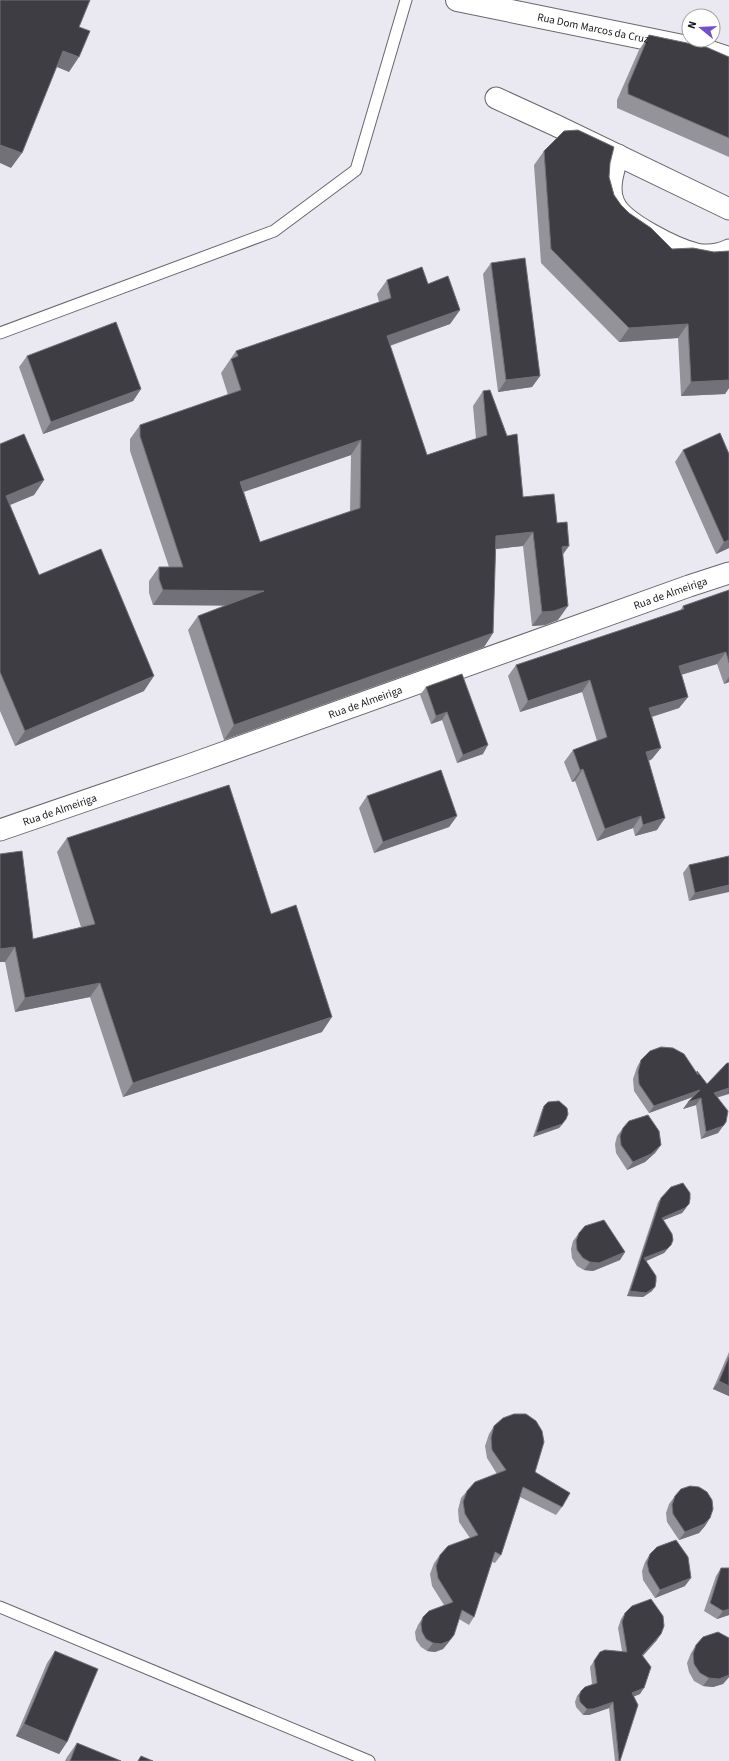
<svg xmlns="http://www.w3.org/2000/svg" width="729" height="1761" viewBox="0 0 729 1761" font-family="'Source Sans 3',sans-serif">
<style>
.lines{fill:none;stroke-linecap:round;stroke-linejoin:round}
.lane-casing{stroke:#68676e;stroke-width:13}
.street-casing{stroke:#68676e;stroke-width:23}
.secondary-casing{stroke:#68676e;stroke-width:24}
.lane{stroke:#fff;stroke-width:11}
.street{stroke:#fff;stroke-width:21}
.secondary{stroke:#fff;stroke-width:22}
.wall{fill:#94939a;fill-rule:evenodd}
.shaded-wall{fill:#727177}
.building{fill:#3e3d43;stroke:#727177;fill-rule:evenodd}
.labels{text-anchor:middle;stroke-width:4;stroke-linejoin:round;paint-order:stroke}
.street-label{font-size:11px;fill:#1a191c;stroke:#fff}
</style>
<rect width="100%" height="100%" fill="#eae9f1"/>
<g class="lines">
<g class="lane-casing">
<path id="lane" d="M0 333 274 231 356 170 406 0
M0 1607 369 1761"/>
</g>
<g class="street-casing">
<g id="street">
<path d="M496 98 555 125 729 209"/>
<path d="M618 155C614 170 607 188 614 203 622 223 676 249 696 254 707 256 719 255 729 250"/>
<path id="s1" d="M0 830 189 765 689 586 729 573"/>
</g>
</g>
<g class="secondary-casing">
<g id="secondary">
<path id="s2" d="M457 0 707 51 729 58"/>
</g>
</g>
<use href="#lane" class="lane"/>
<use href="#street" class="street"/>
<use href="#secondary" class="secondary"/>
</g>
<path class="wall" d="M649 35 729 57V157L617 108V100L639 50Z
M544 151 610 163 609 177 614 195 621 205 629 213 672 249 714 252 729 251V388L725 394 681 396 678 338 619 342 541 263 534 165Z
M491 263 540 376 532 387 498 392 483 274Z
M387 280 428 284 460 310 450 324 390 346 427 455 476 439 473 406 483 391 523 497 557 523 563 555 558 620 545 625 532 626 523 546 495 549 493 633 484 647 224 740 188 630 198 616 226 605H153L149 593V581L159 567H169L130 451V439L140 425 228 395 221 373 236 351 379 302 377 294ZM351 455 350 512 260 542 244 492Z
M27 356 141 389 133 401 43 434 19 367Z
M0 444 44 480 34 495 10 505 39 575 144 691 15 746 0 711Z
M683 450 729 454V548L716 554 675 462Z
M729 590V682L724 684 717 664 681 675 688 697 679 708 652 717V759L649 761 657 830 635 836 633 828 597 841 575 781 572 782 564 762 573 750 597 741 582 692 520 712 508 676 516 665 680 611 683 606Z
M426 687 483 754 457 763 442 720 431 724 420 695Z
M367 796 457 816 449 827 374 853 359 808Z
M67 838 271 914 322 1032 123 1097 90 997 15 1012 5 962 0 854 33 939 81 927 57 852Z
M729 856 689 901 683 873 689 865Z
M641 1060 696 1073 697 1071 717 1098 726 1122 718 1133 701 1139 696 1105 683 1109 693 1097 649 1113 634 1091 633 1079 637 1067Z
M544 1106 563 1124 559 1128 533 1137 542 1110Z
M623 1128 661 1145 655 1153 645 1162 627 1170 616 1153 615 1144 617 1136Z
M661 1198 686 1208 682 1213 663 1220 671 1245 664 1253 646 1261 652 1291 643 1297 627 1296 658 1202Z
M579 1233 625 1252 620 1260 593 1271 584 1270 577 1266 572 1258 571 1249 573 1241Z
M729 1352V1396L713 1389Z
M494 1426 535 1472 562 1507 556 1515 520 1497 501 1555 495 1563 492 1562 474 1617 469 1625 459 1619 448 1643 443 1649 435 1652 427 1651 421 1647 416 1640 415 1632 418 1625 423 1617 444 1605 432 1586 430 1574 434 1563 440 1555 470 1538 459 1522 458 1510 461 1498 467 1491 497 1474 487 1458 485 1446 489 1434Z
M675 1496 710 1518 705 1526 699 1533 679 1540 667 1522 666 1513 669 1504Z
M650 1554 685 1586 655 1598 643 1580 642 1571 645 1562Z
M721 1568 729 1615 717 1619 704 1611 716 1576Z
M625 1613 657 1640 643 1656 640 1694 634 1696 620 1761H615L609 1708 589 1715H583L576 1707 575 1702 577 1696 581 1691 592 1684 590 1667 600 1652 622 1651 618 1628 621 1619Z
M729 1638V1677L723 1684 713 1687 703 1686 694 1681 689 1672 687 1663 691 1653 696 1645Z
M55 1651 67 1742 59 1754 16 1736 47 1663Z
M77 1743 121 1761H65L67 1757Z"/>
<path class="shaded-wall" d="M63 51 79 57 69 72 52 65Z
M0 145 22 153 11 168 0 163Z
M460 310 450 324 377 350 387 336Z
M688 324 678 338 619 342 629 328Z
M540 376 532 387 498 392 506 380Z
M729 380V388L725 394 681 396 691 382Z
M141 389 133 401 43 434 51 422Z
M361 440 351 455 231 496 240 482Z
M44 480 34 495 0 509 6 496Z
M533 532 523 546 486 550 496 536Z
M729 540V548L716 554 724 542Z
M569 546 559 560 562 547Z
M163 590 264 591 254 606 153 605Z
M568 606 558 620 545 625 532 626 542 612Z
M493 633 484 647 224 740 234 725Z
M726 652 717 664 670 678 679 666Z
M154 676 144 691 15 746 25 731Z
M729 677V682L724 684Z
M590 680 582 692 520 712 528 701Z
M688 697 679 708 641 720 649 708Z
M447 712 442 720 431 724 436 716Z
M488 745 483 754 457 763 463 755Z
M661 748 652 759 638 764 646 752Z
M583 769 575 781 572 782 580 770Z
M457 816 449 827 374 853 383 842Z
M641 816 633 828 597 841 605 829Z
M665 818 657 830 635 836 643 825Z
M729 885V892L689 901 695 893Z
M15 947 5 962H0V949Z
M100 983 90 997 15 1012 25 998Z
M332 1017 322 1032 123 1097 133 1083Z
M729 1088V1094L709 1100 714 1093Z
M700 1090 695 1096 649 1113 654 1106Z
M701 1098 696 1105 683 1109 688 1102Z
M566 1119 559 1128 533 1137 536 1133Z
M726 1122 718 1133 701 1139 706 1132Z
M661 1145 655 1153 645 1162 627 1170 633 1162Z
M689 1204 682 1213 659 1222 662 1218Z
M671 1245 664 1253 642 1263 644 1258Z
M625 1252 620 1260 593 1271 584 1270 590 1262Z
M655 1287 652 1291 643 1297 627 1296 630 1291Z
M719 1381 729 1386V1396L713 1389Z
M710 1518 705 1526 699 1533 679 1540 685 1532Z
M691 1578 685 1586 655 1598 660 1590Z
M729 1609V1615L717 1619 723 1611Z
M661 1634 657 1640 638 1661 642 1655Z
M454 1635 448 1643 443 1649 435 1652 427 1651 433 1643Z
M729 1675V1677L723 1684 713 1687 703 1686 709 1678Z
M644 1688 640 1694 628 1699 632 1693Z
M613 1702 609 1708 589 1715H583L587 1709Z
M24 1724 67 1742 59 1754 16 1736Z"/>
<path class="building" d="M0 0H90L79 27 90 31 79 57 63 51 22 153 0 145Z
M649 35 706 47 729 57V138L628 94V85Z
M578 130 614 147 610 163 609 177 614 195 621 205 629 213 651 228 672 249 693 248 714 252 729 251V380L691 382 688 324 629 328 551 249 544 151 564 131Z
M525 258 540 376 506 380 491 263Z
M422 267 428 284 448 276 460 310 387 336 427 455 487 435 483 391 490 390 507 436 517 434 523 497 554 494 557 523 567 522 569 546 562 547 568 606 554 611 542 612 533 532 496 536 493 633 234 725 198 616 264 591 163 590 159 579V567H183L140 436V425L241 390 231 359 238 356 236 351 391 298 387 280ZM361 440 360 508 260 542 240 482Z
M116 322 141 389 51 422 27 356Z
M720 433 729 454V540L724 542 683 450Z
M24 434 44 480 6 496 39 575 101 549 154 676 25 731 0 672V444Z
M729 590V663L726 652 679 666 688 697 649 708 661 748 646 752 665 818 643 825 641 816 605 829 583 769 580 770 573 750 607 737 590 680 528 701 516 665 684 609 683 606Z
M462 674 488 745 463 755 447 712 436 716 426 687Z
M441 770 457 816 383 842 367 796Z
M229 785 271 914 296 905 332 1017 133 1083 100 983 25 998 15 947 0 949V854L22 851 33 939 95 924 67 838Z
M729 856V885L695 893 689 865Z
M661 1047 673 1048 684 1054 698 1075 697 1071 707 1084 727 1063H729V1088L714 1093 728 1111 726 1122 723 1126 706 1132 701 1098 688 1102 700 1090 654 1106 639 1084 638 1072 641 1060 650 1051Z
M559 1101 567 1108 568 1114 566 1119 562 1124 536 1133 544 1106 548 1102Z
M648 1115 659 1131 661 1145 651 1154 633 1162 621 1145 620 1136 623 1128 629 1121Z
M683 1183 690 1193V1199L689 1204 685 1208 662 1218 672 1234 673 1240 671 1245 667 1249 644 1258 656 1276V1281L655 1287 646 1293 630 1291 661 1198 671 1187Z
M604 1220 625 1252 599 1263 590 1262 583 1258 577 1250 576 1241 579 1233 585 1226Z
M729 1357V1386L719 1381Z
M514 1414H526L536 1421 542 1431 544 1442 535 1472 570 1493 562 1507 523 1487 501 1555 495 1552 474 1617 462 1610 454 1635 449 1641 441 1644 433 1643 426 1639 422 1632 421 1624 423 1617 429 1611 453 1602 438 1578 436 1566 440 1555 448 1546 478 1535 465 1514 463 1502 467 1491 475 1482 506 1470 492 1450 491 1438 494 1426 503 1418Z
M690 1486 699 1487 707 1492 712 1500 713 1509 710 1518 704 1524 685 1532 673 1514 672 1505 675 1496 681 1489Z
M676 1540 688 1557 691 1578 660 1590 649 1572 647 1563 650 1554 657 1547Z
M721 1568H729V1609L723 1611 710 1603Z
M651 1599 663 1616 664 1626 661 1634 642 1655 651 1667 644 1688 632 1693 638 1705 620 1761H619L613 1702 593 1709H587L580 1702 579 1696 581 1691 585 1687 597 1683 594 1661 600 1652 605 1650 627 1652 622 1622 625 1613 632 1606Z
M718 1632 729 1638V1675L719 1679 709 1678 700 1673 694 1664 693 1654 696 1645 703 1637Z
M55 1651 98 1669 67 1742 24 1724Z
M77 1743 121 1761H70Z
M141 1756 153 1761H138Z"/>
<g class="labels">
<g class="street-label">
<text dy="4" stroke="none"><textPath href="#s2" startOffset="139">Rua Dom Marcos da Cruz</textPath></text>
<text dy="4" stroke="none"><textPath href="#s1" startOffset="711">Rua de Almeiriga</textPath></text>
<text dy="4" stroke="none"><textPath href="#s1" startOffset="387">Rua de Almeiriga</textPath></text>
<text dy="4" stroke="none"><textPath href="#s1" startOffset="63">Rua de Almeiriga</textPath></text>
</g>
</g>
<g transform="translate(701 28) rotate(288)"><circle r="19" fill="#ffffff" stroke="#a3a3a4"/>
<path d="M0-3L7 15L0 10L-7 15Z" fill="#7351ca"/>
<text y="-6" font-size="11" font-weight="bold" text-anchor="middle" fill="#1a191c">N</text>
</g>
</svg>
